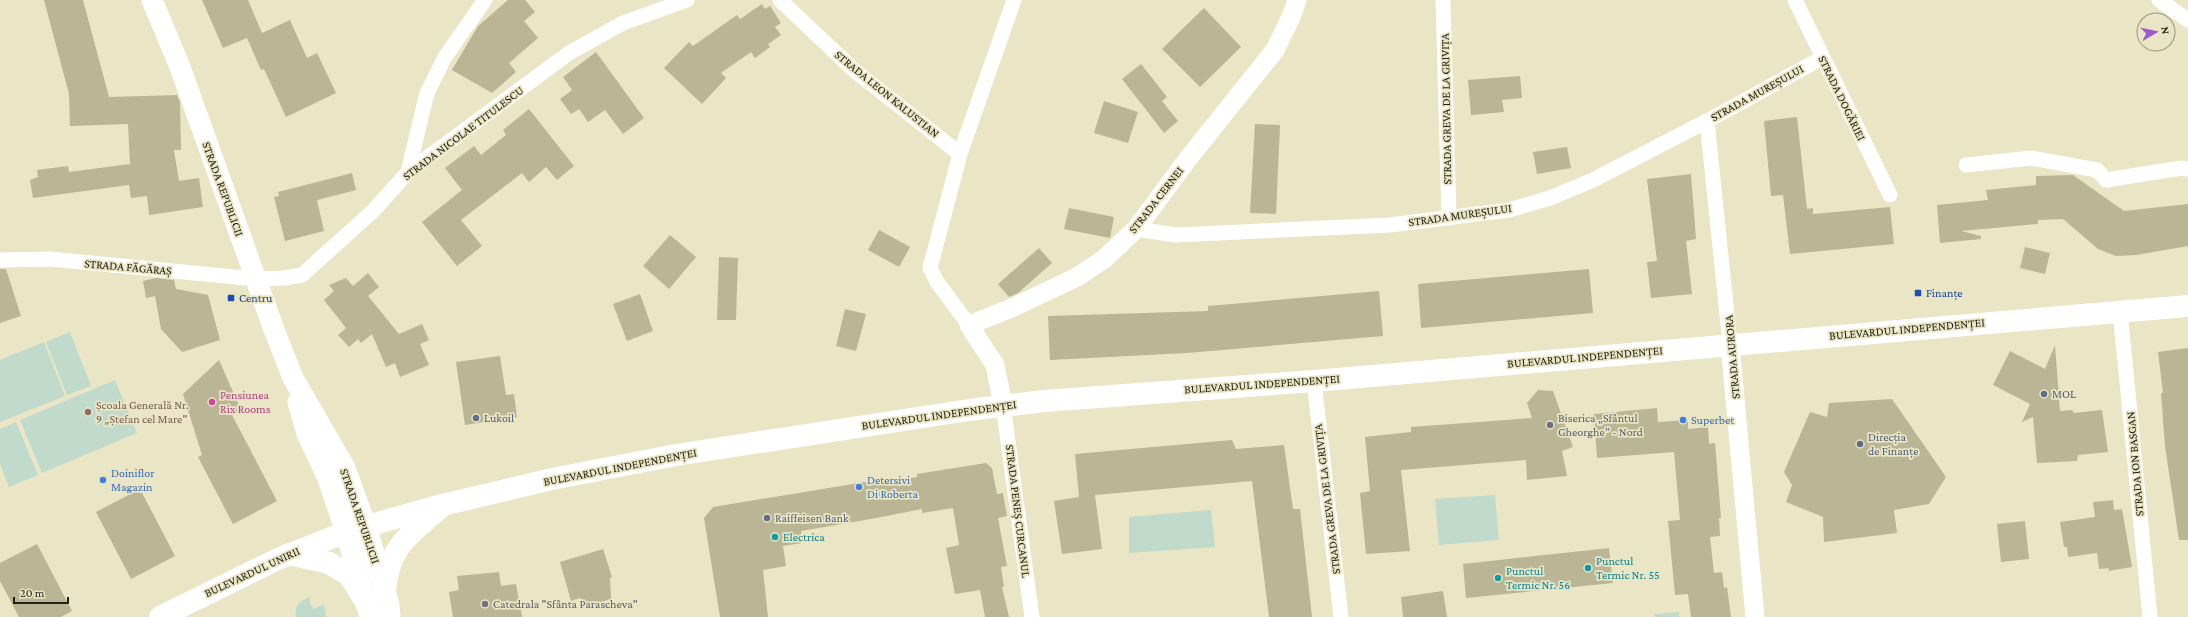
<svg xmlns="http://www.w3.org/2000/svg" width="2188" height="617" viewBox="0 0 2188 617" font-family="'Crimson Pro',serif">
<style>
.green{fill:#c0dbcb}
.building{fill:#bab595}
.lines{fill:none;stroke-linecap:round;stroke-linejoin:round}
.minor{stroke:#fff;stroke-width:15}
.tertiary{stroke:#fff;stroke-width:19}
.secondary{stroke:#fff;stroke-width:21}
.primary{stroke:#fff;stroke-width:22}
.transit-dot{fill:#1a4fb4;stroke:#eae5c4;stroke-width:1.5}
.service-dot{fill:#5c6f8a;stroke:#eae5c4;stroke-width:1.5}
.hotel-dot{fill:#d1479c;stroke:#eae5c4;stroke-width:1.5}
.education-dot{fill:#8d6e63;stroke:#eae5c4;stroke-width:1.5}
.shop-dot{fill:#3f7fe0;stroke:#eae5c4;stroke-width:1.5}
.worship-dot{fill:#6b7280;stroke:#eae5c4;stroke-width:1.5}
.culture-dot{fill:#0f9aa8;stroke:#eae5c4;stroke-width:1.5}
.labels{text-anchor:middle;stroke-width:3.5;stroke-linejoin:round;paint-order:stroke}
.street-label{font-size:12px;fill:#232115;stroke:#eae5c4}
.transit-label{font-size:12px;fill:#164399;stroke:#eae5c4;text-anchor:start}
.service-label{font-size:12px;fill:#4e5e75;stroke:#eae5c4;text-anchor:start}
.hotel-label{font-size:12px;fill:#b23c85;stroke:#eae5c4;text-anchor:start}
.education-label{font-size:12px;fill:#785e54;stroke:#eae5c4;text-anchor:start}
.worship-label{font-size:12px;fill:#5b616d;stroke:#eae5c4;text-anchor:start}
.shop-label{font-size:12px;fill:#366cbe;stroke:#eae5c4;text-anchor:start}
.culture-label{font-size:12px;fill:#0d838f;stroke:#eae5c4;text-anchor:start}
</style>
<rect width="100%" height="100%" fill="#eae5c4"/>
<path class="green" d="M70 332 91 386 67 395 46 342Z
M44 342 65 396 0 422V360Z
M115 380 137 433 42 473 20 420Z
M16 422 38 475 9 487 0 464V429Z
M1495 495 1499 540 1439 545 1435 499Z
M1211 510 1215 547 1129 553V517Z
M310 597V604L314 609 324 604 326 617H296C294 606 300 600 310 597Z
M1679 612V617H1655L1654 614Z"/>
<path class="building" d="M44 0H83L109 97 177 95 180 102 181 150H174L179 181 199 178 203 207 149 215 147 196 131 198 129 185 33 198 30 180 38 177 37 170 68 166 69 172 130 164 128 124 70 126 69 94Z
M202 0H248L262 33 290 20 307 58 317 53 336 93 286 117 264 69 261 70 247 38 223 48Z
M508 0H525L535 12 524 21 538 38 509 63 516 72 492 93 452 70 478 26Z
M762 4 765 9 770 6 781 23 775 27 781 35 768 44 770 47 755 58 751 52 721 73 726 78 702 104 664 68 689 42 693 46 737 15 740 19Z
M1204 8 1241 47 1200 87 1162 49Z
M596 52 644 118 623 134 605 110 588 122 579 109 571 114 560 99 572 90 563 77Z
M1141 64 1167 97 1162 101 1178 121 1164 133 1122 79Z
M1520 76 1522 98 1502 100 1504 112 1471 115 1468 80Z
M1104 101 1138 112 1128 143 1094 133Z
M529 109 574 166 557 180 546 167 529 182 522 173 461 220 482 246 457 266 422 222 462 190 445 168 474 146 481 155 506 135 503 130Z
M1797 117 1807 209 1813 208V214L1890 207 1894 244 1790 254 1783 195 1771 196 1764 121Z
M1255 124 1280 125 1276 214 1250 213Z
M1567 147 1571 168 1537 174 1533 152Z
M352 173 356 190 317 200 324 231 285 241 274 197 279 196 278 192Z
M1691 174 1696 239 1686 241 1692 294 1651 298 1647 262 1657 261 1647 179Z
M2073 175 2124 211 2188 204V246L2136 255 2116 256 2098 249 2063 219 2038 220V224L1961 231 1981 236V239L1940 243 1937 205 1988 200 1986 190 2036 185V176Z
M1069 208 1114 217 1110 238 1064 229Z
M879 230 910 247 899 267 868 250Z
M670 235 696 257 669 289 643 266Z
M2025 247 2050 253 2045 274 2020 268Z
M1039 248 1052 263 1018 293 1009 297 998 284Z
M719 257 738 258 736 320H717Z
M0 269H6L21 316 0 323Z
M1589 269 1593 313 1421 328 1418 284Z
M368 273 379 287 368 296 399 334 422 324 429 340 420 344 429 365 400 377 395 363 386 367 372 334 361 343 358 339 349 347 338 335 346 328 324 300 334 291 329 285 346 278 353 286Z
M156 278 174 280 176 289 208 295 220 340 182 352 161 329 155 296 146 298 143 281Z
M1379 291 1383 336 1187 353 1050 360 1048 316 1208 311V306Z
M640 294 653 331 627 341 613 304Z
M845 309 866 314 856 351 836 346Z
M2055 345 2060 411 2072 410 2074 413 2102 410 2108 452 2078 455 2077 461 2037 463 2033 417 2022 422 2030 404 1993 385 2010 351 2045 369Z
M2188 348V540H2179L2165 446 2161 393H2163L2158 352Z
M500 356 506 395 514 394 517 417 465 425 456 362Z
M219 360 241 410 232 415 277 501 233 524 198 457 202 455 183 394Z
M1538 390 1553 391 1573 447 1562 451 1567 476 1527 480 1526 460 1401 470 1410 551 1366 554 1360 493 1370 491 1365 437 1411 432V427L1532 418 1527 403Z
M1892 399 1946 477 1929 504 1894 510 1897 533 1824 542 1823 517 1786 502 1792 485 1784 472 1810 412 1827 417 1829 403Z
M1657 408 1658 422 1688 420V429L1708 427 1709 444 1715 443 1721 518H1719L1720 536 1710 537 1714 573 1722 572 1724 588 1727 587 1731 617H1691L1688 594 1675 595 1668 521 1680 520 1674 452 1597 458 1594 414Z
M1232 440 1236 449 1284 445 1293 509H1300L1312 617H1269L1252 481 1095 495 1102 549 1062 554 1054 501 1079 497 1075 454Z
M986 463 992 468 997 494 1003 493 1007 516 998 518 1007 566 1001 567 1004 587H1002L1009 617H985L980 590 955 594 946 548 959 545 953 508 922 513V509L871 519 801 531 802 543 783 546 786 566 763 570 768 617H720L704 518 713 507 865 482 885 480V483L917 477V474Z
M140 489 175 556 131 579 96 512Z
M2113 500 2114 510 2122 509 2132 567 2108 571 2109 568 2099 569 2097 553 2068 557 2067 547H2064L2060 522 2095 517 2093 502Z
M2025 521 2029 559 2001 562 1997 524Z
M37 544 72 611 61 617H19L0 581V563Z
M1609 548 1613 583 1466 598 1463 564Z
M603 549 612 577 610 578 611 599 597 603 584 602 580 598 571 601 560 562Z
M499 572 501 586 516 584 522 617H453L449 592 459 590 457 576Z
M1443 591 1447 617H1403L1401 597Z"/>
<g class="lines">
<path class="minor" d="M780 0 855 71 960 154
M1443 0 1449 218
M1795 0 1890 195
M2159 0 2188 20
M1707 121 1730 344
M1966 165 2031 158 2097 170 2106 180 2181 168 2188 169
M408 172 427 93 445 57 485 0
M1136 229 1176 235 1390 225 1509 210 1550 198 1593 180 1707 121 1822 58
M0 260 50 259 256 279 284 278 302 275 373 211 408 172 569 53 623 23 687 0
M2120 311 2150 617
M969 325 937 282 930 268 960 154 1014 0
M1314 381 1341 617
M1003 405 1032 617"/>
<path class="tertiary" d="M1730 344 1755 617
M1003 405 995 365 969 325 1014 307 1077 277 1104 259 1136 229 1187 160 1275 50 1291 17 1297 0"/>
<path class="secondary" d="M152 0 180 67 273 327 293 378 345 468 366 526 389 605 390 617
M298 402 307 434 327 476 346 532 370 617"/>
<path class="primary" d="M289 554 329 563 349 575 367 604
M385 592C388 547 409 535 440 508
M160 617 278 559 346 532 434 507 552 479 676 455 969 410 1044 401 1314 381 2188 306"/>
</g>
<g class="transit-dot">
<rect x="1914" y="289" width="8" height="8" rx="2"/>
<rect x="227" y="294" width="8" height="8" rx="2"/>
</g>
<g class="service-dot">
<circle cx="2044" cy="394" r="4"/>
<circle cx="476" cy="418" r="4"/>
<circle cx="1860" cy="444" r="4"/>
<circle cx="767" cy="518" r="4"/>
</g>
<circle class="hotel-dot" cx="212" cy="402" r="4"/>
<circle class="education-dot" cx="88" cy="412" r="4"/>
<g class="shop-dot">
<circle cx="1683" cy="420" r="4"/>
<circle cx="103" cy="480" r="4"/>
<circle cx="859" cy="487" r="4"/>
</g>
<g class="worship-dot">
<circle cx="1550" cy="425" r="4"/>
<circle cx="485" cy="604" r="4"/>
</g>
<g class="culture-dot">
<circle cx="775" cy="537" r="4"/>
<circle cx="1588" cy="568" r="4"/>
<circle cx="1498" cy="578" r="4"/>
</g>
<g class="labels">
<g class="street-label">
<text transform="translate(1757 93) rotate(-29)" y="4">STRADA MUREȘULUI</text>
<text transform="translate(887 94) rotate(39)" y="4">STRADA LEON KALUSTIAN</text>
<text transform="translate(1842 98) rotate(64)" y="4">STRADA DOGĂRIEI</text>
<text transform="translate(1446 109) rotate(-91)" y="4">STRADA GREVA DE LA GRIVIȚA</text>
<text transform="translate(463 133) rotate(-37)" y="4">STRADA NICOLAE TITULESCU</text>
<text transform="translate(223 189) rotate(70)" y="4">STRADA REPUBLICII</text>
<text transform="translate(1156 200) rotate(-52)" y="4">STRADA CERNEI</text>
<text transform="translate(1460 215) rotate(-8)" y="4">STRADA MUREȘULUI</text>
<text transform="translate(128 267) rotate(5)" y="4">STRADA FĂGĂRAȘ</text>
<text transform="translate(1907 329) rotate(-5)" y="4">BULEVARDUL INDEPENDENȚEI</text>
<text transform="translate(1585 357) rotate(-5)" y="4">BULEVARDUL INDEPENDENȚEI</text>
<text transform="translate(1732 357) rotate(-95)" y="4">STRADA AURORA</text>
<text transform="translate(1262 384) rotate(-4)" y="4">BULEVARDUL INDEPENDENȚEI</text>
<text transform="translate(939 415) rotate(-8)" y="4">BULEVARDUL INDEPENDENȚEI</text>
<text transform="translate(2135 464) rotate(-95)" y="4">STRADA ION BASGAN</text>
<text transform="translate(620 467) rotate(-11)" y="4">BULEVARDUL INDEPENDENȚEI</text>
<text transform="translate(1327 499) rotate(-97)" y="4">STRADA GREVA DE LA GRIVIȚA</text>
<text transform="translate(1018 511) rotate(83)" y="4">STRADA PENEȘ CURCANUL</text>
<text transform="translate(360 516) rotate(71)" y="4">STRADA REPUBLICII</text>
<text transform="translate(252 572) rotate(-25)" y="4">BULEVARDUL UNIRII</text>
</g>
<g class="transit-label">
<text x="1926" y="297">Finanțe</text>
<text x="239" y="302">Centru</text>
</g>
<g class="service-label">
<text x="2052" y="398">MOL</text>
<text x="484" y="422">Lukoil</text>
<text x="1868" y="441">Direcția<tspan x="1868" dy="14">de Finanțe</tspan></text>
<text x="775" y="522">Raiffeisen Bank</text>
</g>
<g class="hotel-label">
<text x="220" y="399">Pensiunea<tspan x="220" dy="14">Rix Rooms</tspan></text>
</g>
<g class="education-label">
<text x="96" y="409">Școala Generală Nr.<tspan x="96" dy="14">9 „Ștefan cel Mare"</tspan></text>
</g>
<g class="worship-label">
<text x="1558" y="422">Biserica „Sfântul<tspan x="1558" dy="14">Gheorghe” - Nord</tspan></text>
<text x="493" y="608">Catedrala "Sfânta Parascheva"</text>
</g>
<g class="shop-label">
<text x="1691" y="424">Superbet</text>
<text x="111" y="477">Doiniflor<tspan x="111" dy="14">Magazin</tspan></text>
<text x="867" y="484">Detersivi<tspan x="867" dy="14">Di Roberta</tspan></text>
</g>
<g class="culture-label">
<text x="783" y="541">Electrica</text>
<text x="1596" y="565">Punctul<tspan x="1596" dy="14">Termic Nr. 55</tspan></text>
<text x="1506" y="575">Punctul<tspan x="1506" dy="14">Termic Nr. 56</tspan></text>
</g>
</g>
<g transform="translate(2156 32) rotate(81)"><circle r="19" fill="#eae5c4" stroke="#9a977e"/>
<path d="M0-3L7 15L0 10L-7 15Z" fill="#9e59ce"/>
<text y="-6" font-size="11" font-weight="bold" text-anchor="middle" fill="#232115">N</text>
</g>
<path d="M14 597v6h54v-6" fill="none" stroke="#232115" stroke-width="2"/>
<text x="20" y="597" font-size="12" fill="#232115" stroke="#eae5c4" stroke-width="3" paint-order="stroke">20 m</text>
</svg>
